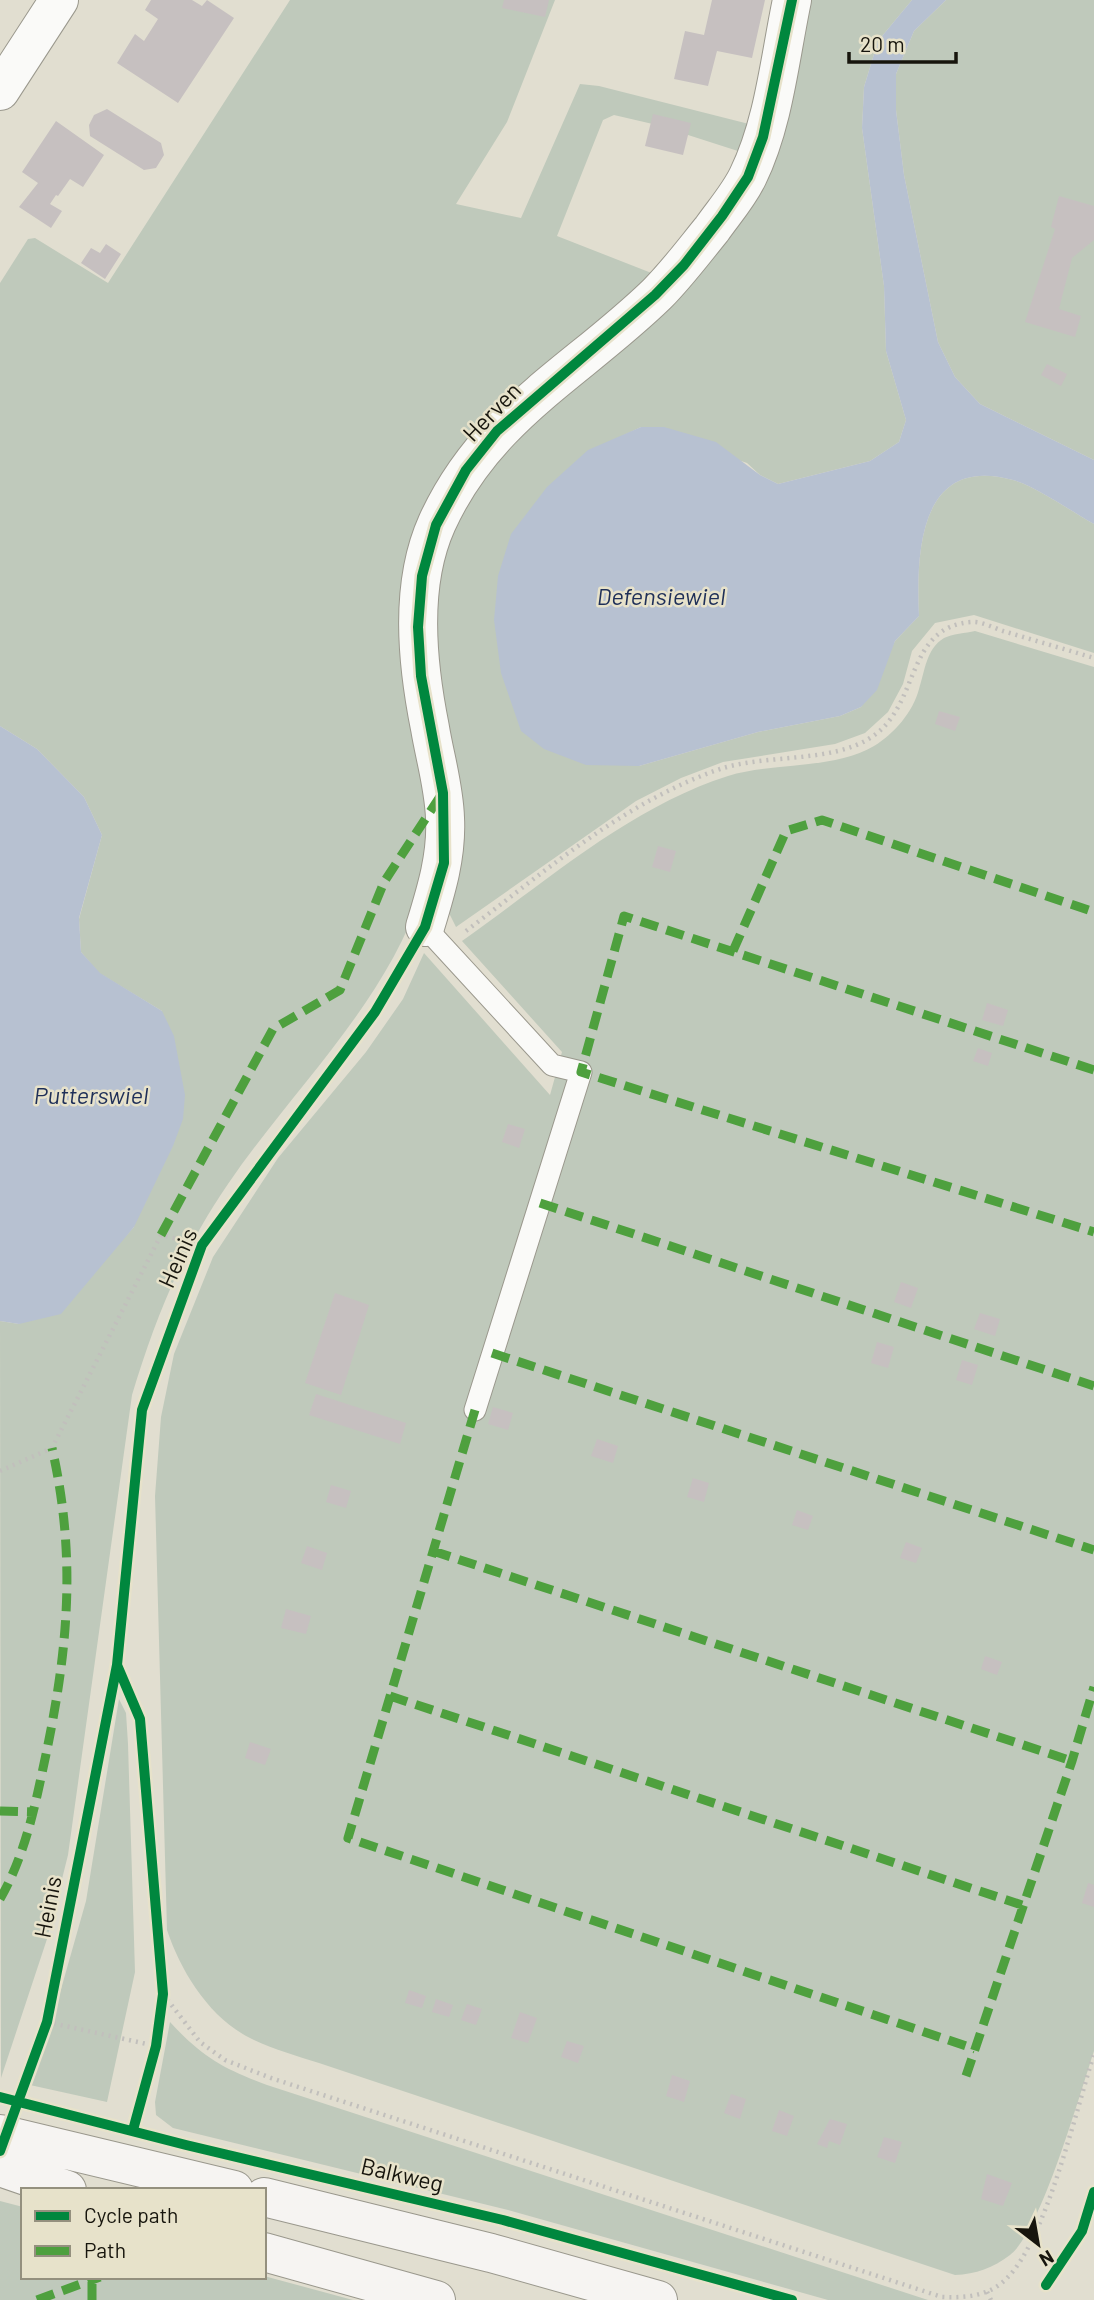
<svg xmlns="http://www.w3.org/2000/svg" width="1094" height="2300" viewBox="0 0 1094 2300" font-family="Barlow,sans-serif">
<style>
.green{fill:#bfc9bb}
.water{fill:#b7c1d1}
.building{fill:#c6c0c0}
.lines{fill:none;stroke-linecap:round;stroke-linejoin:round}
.lane-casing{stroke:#9a988d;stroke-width:23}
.street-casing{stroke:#9a988d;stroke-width:40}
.secondary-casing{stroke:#9a988d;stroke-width:40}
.path{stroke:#c1bfbc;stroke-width:4.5;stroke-dasharray:2 5;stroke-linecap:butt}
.lane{stroke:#fafaf8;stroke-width:21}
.street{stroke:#fafaf8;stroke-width:38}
.secondary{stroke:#f6f4f2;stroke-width:38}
.quiet{stroke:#4ea03e;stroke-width:9;stroke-dasharray:18 9;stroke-linecap:butt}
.cycleway-casing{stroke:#e7e2ca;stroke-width:15}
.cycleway{stroke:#00873e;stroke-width:10}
.labels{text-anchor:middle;stroke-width:5;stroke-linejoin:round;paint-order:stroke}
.street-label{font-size:23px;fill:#17150d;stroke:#e7e2ca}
.water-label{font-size:24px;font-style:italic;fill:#1e2f58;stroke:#e7e2ca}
</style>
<rect width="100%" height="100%" fill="#e1ded0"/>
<path class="green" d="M290 0H555L507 122 456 204 521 218 580 84 599 86 749 124 741 152 657 125 614 115 603 120 557 236 654 274 426 520C425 598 419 676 422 753 423 798 438 846 423 890 384 1006 295 1086 228 1184 183 1249 155 1319 132 1395L68 1855 47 1939 1 2078 0 1321 19 1324 103 1261 134 1227 162 1011 99 973 81 952 79 919 102 835 84 797 37 749 0 726V283L28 239 35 238 108 283Z
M804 0H912L878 41 864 87 862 128 884 286 886 351 906 420 899 442 870 461 778 484 760 475 747 463 641 427 622 436 639 766 758 732 840 716 861 707 895 641 919 616C916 550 920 454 1013 480 1038 487 1070 511 1094 524V653L974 615 935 623 912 651 903 684 888 712 865 733 835 744 723 762 681 778 636 801 456 927 446 907 449 763 431 579 475 475 698 266Z
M946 0H1094V460L980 404 955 377 938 342 904 175 896 110V74L914 31Z
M975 631 1094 667V2051C1080 2093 1041 2232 1010 2255 993 2268 976 2274 955 2275L319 2063C297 2056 273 2049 252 2039 210 2019 181 1972 167 1930L155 1496 161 1417 174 1354 213 1257 278 1158 366 1052 403 999 424 953 550 1095 562 1052 462 941C546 882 630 807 728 776 772 762 834 770 874 746 894 734 913 712 919 689 925 671 926 649 944 638 952 634 966 633 975 631Z
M119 1699 126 1713 128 1744 135 1972 107 2102 30 2085 52 2021 86 1901Z
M170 2022C202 2057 224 2069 267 2085L928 2300H828L508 2210 173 2128 156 2115 155 2102Z
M0 2201 23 2207V2277L264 2276 353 2300H0Z"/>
<path class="water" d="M912 0H946L914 31 896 74V110L904 175 938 342 955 377 980 404 1094 460V524C1070 511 1038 487 1013 480 920 454 916 550 919 616L895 641 877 690 861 707 840 716 758 732 639 766 586 765 544 749 521 731 501 673 494 620 498 576 511 534 547 487 588 450 641 427H664L716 442 760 475 778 484 870 461 899 442 906 420 886 351 884 286 862 128 864 87 878 41Z
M0 726 37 749 84 797 102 835 79 918 81 952 100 973 162 1011 174 1036 185 1095 183 1119 173 1146 134 1227 61 1314 19 1324 0 1321Z"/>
<path class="building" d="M151 0H192L202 6 207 0 234 18 178 103 117 63 135 34 144 41 158 19 145 10Z
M504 0H549L545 17 502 8Z
M712 0H765L752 58 717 51 708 86 674 79 685 31 704 35Z
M107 109 161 143 164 155 156 168 144 170 90 136 89 125 94 115Z
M653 114 691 123 683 155 645 146Z
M56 121 104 155 83 187 70 179 58 196 56 195 50 204 62 211 51 228 19 207 38 183 22 172Z
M1059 196 1094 206V240L1072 258 1059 309 1081 316 1075 337 1025 322 1055 229 1051 227Z
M106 244 121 254 105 279 81 263 91 248 100 253Z
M1047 364 1067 374 1061 386 1041 375Z
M939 711 960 717 955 731 935 724Z
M658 846 676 851 670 872 652 867Z
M987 1003 1008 1010 1003 1026 982 1020Z
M978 1048 992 1053 988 1066 973 1061Z
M508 1124 525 1129 519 1148 502 1142Z
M901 1282 918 1288 911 1308 894 1302Z
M335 1293 369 1305 341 1395 305 1383Z
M980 1313 1000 1319 995 1336 974 1329Z
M877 1342 894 1347 888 1368 871 1363Z
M962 1360 978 1365 972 1385 956 1380Z
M316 1394 406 1423 400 1444 309 1415Z
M493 1407 513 1413 508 1430 488 1424Z
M597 1439 618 1446 613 1463 591 1456Z
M693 1478 709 1483 704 1502 687 1497Z
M331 1485 351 1491 346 1508 326 1502Z
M797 1510 813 1516 808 1530 792 1525Z
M906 1542 922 1548 916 1563 900 1558Z
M307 1546 327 1553 322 1570 301 1563Z
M286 1609 311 1616 306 1634 281 1628Z
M985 1656 1002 1662 997 1675 981 1669Z
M250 1742 271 1749 265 1765 245 1758Z
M1088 1883 1094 1885V1907L1082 1903Z
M409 1990 426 1996 422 2008 405 2003Z
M436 1999 453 2005 449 2017 432 2012Z
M467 2004 482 2009 476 2025 461 2020Z
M520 2012 537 2018 528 2043 511 2038Z
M567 2041 584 2046 578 2063 561 2057Z
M672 2075 690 2081 684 2102 666 2096Z
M731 2094 746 2099 740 2119 724 2113Z
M779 2110 794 2116 787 2136 772 2131Z
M830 2119 847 2124 840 2145 829 2141 827 2148 817 2144Z
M884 2137 902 2142 895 2163 877 2157Z
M987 2174 1012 2183 1003 2206 981 2199Z"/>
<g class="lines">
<g class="lane-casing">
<path id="lane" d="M425 927 552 1065 581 1072 475 1410"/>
</g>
<g class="street-casing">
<path id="street" d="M0 91 59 0
M425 927C436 891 447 856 445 818 444 787 435 758 430 728 417 663 409 585 437 523 486 415 577 372 657 294 677 274 694 251 712 229 724 212 739 195 748 176 774 123 780 57 792 0"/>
</g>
<g class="secondary-casing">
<path id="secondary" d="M0 2134 234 2190
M0 2167 67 2190
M264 2197 491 2253 658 2300
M264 2252 436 2300"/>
</g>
<path class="path" d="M466 931C547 870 624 802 720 769 766 754 831 763 870 738 921 707 904 626 972 622 981 621 994 628 1003 631 1033 640 1064 649 1094 658
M0 1471 52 1448 161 1235 202 1245
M163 1994 200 2042 225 2060 271 2078 942 2297C966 2298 990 2296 1007 2278 1046 2240 1076 2110 1094 2054
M47 2022 156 2046
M987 2292 991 2300"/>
<use href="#lane" class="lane"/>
<use href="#street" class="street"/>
<use href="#secondary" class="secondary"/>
<path class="quiet" d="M733 951 786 831 822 820 1094 912
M1094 1070 624 916 581 1072 1094 1232
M540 1203 1094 1386
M161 1235 273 1029 340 990 384 882 441 795
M492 1353 1094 1550
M475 1410 348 1838 975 2049
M433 1551 1072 1761
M390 1696 1022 1905
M0 1811 33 1812
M0 1899C22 1861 33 1816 42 1773 67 1659 78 1563 52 1448
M966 2076 1072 1761 1094 1687
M37 2300 100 2277
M92 2300V2282"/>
<g class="cycleway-casing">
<path id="cycleway" d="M117 1665 140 1719 163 1994 156 2046 133 2130
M0 2097 186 2145 503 2220 792 2300
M0 2151 47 2022 117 1665 142 1410 202 1245 375 1012 425 927 444 863 443 793 421 676 418 627 422 576 436 525 466 470 497 431 655 295 684 265 722 216 748 177 763 137 792 0
M1046 2285 1082 2231 1094 2192"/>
</g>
<use href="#cycleway" class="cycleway"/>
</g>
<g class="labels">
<g class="street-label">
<text transform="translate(492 412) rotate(-46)" y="8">Herven</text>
<text transform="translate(178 1258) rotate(-66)" y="8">Heinis</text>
<text transform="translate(48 1907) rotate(-79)" y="8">Heinis</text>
<text transform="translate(402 2175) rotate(13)" y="8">Balkweg</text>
</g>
<g class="water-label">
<text x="661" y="605">Defensiewiel</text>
<text x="91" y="1104">Putterswiel</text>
</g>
</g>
<rect x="21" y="2188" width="245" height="91" fill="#e7e2ca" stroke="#94907e" stroke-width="2"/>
<rect x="35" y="2211" width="35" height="10" fill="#00873e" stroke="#94907e" stroke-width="2"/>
<text x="84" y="2223" font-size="21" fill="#17150d">Cycle path</text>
<rect x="35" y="2246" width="35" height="10" fill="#4ea03e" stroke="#94907e" stroke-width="2"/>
<text x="84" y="2258" font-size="21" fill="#17150d">Path</text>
<g transform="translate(1038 2244) rotate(149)" stroke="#e7e2ca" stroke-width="5" paint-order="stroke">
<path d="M0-5L12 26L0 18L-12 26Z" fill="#17150d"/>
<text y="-10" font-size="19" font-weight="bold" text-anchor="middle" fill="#17150d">N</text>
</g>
<path d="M849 52v10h107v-10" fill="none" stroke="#17150d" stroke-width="3.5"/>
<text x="860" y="52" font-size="21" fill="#17150d" stroke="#e7e2ca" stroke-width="5" paint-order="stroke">20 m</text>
</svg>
